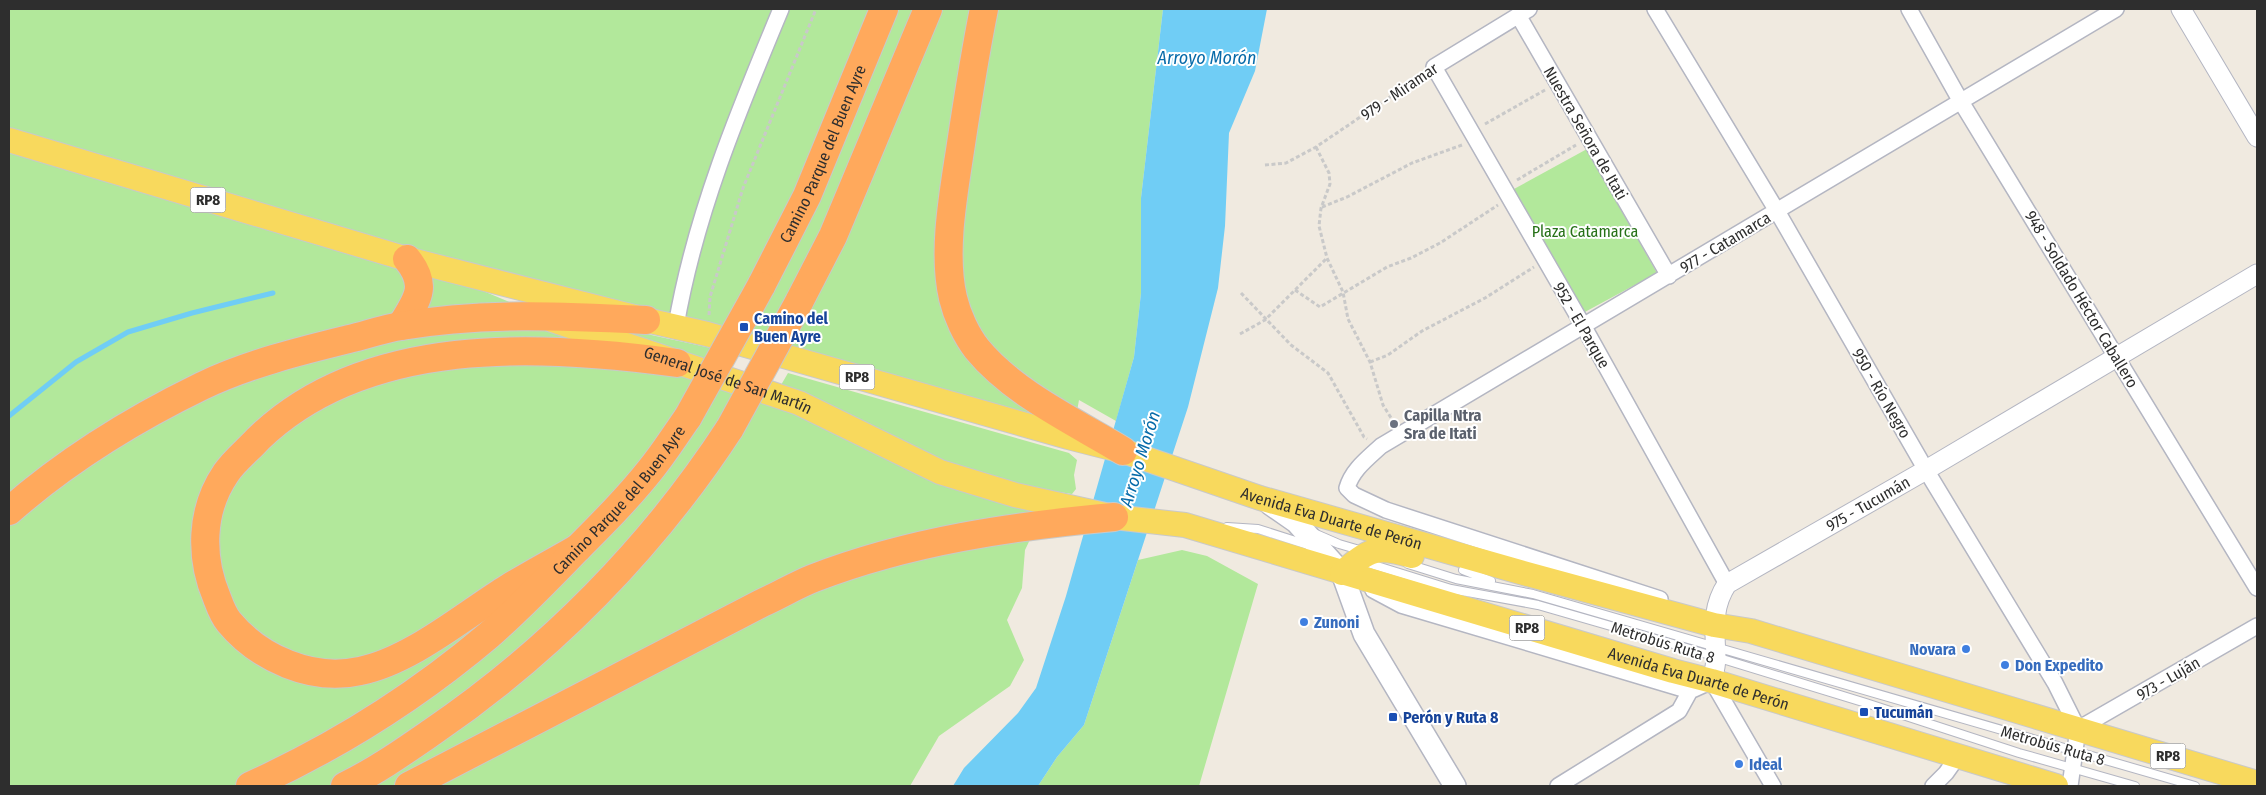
<svg xmlns="http://www.w3.org/2000/svg" width="2266" height="795" viewBox="0 0 2266 795" font-family="'Fira Sans Condensed',sans-serif">
<style>
.green{fill:#b2e89b}
.water{fill:#70cdf5}
.lines{fill:none;stroke-linecap:round;stroke-linejoin:round}
.stream{stroke:#70cdf5;stroke-width:5}
.service-casing{stroke:#b4b6c2;stroke-width:10}
.minor-casing{stroke:#b4b6c2;stroke-width:18}
.tertiary-casing{stroke:#b4b6c2;stroke-width:21}
.secondary-casing{stroke:#b4b6c2;stroke-width:24}
.primary-casing{stroke:#c9c9c9;stroke-width:26}
.motorway-casing{stroke:#c9c9c9;stroke-width:30}
.path{stroke:#c9c9c9;stroke-width:3;stroke-dasharray:4 2.5;stroke-linecap:butt}
.service{stroke:#fff;stroke-width:8}
.minor{stroke:#fff;stroke-width:15}
.tertiary{stroke:#fff;stroke-width:19}
.secondary{stroke:#fff;stroke-width:21}
.primary{stroke:#f8d95d;stroke-width:24}
.motorway{stroke:#ffa95c;stroke-width:28}
.motorway-bridge-casing{stroke:#c9c9c9;stroke-width:30;stroke-linecap:butt}
.motorway-bridge{stroke:#ffa95c;stroke-width:28}
.transit-dot{fill:#1a4fb4;stroke:#fff;stroke-width:2}
.worship-dot{fill:#6b7280;stroke:#fff;stroke-width:2}
.shop-dot{fill:#3f7fe0;stroke:#fff;stroke-width:2}
.labels{text-anchor:middle;stroke-width:4;stroke-linejoin:round;paint-order:stroke}
.shield{fill:#fff;stroke:#6d6d6d;stroke-width:1}
.shield-label{font-size:15px;font-weight:bold;fill:#2e2e2e}
.street-label{font-size:16px;fill:#2e2e2e;stroke:#fff}
.park-label{font-size:16px;fill:#277118;stroke:#fff}
.transit-label{font-size:16px;font-weight:bold;fill:#164399;stroke:#fff;text-anchor:start}
.worship-label{font-size:16px;font-weight:bold;fill:#5b616d;stroke:#fff;text-anchor:start}
.shop-label{font-size:16px;font-weight:bold;fill:#366cbe;stroke:#fff;text-anchor:start}
.water-label{font-size:18px;font-style:italic;fill:#076ba9;stroke:#fff}
</style>
<rect width="100%" height="100%" fill="#f0eae0"/>
<path class="green" d="M9 9H1163L1141 198V293L1134 357 1116 421 1079 400 1075 422 1068 437 412 261 540 315 1048 502 1025 550 1022 588 1007 620 1024 660 1010 686 939 736 910 786H9Z
M1587 149 1657 273 1583 313 1514 189Z
M633 331 711 348 703 362 627 334Z
M788 373 1069 453 1077 460 1074 475 1076 489 1072 494 1033 488 956 467 781 385Z
M1182 550 1207 556 1258 584 1199 786H1038L1057 757 1084 725 1138 560Z"/>
<path class="water" d="M1163 9H1267L1255 71 1229 133 1225 226 1218 288 1188 407 1084 725 1057 757 1038 786H953L964 768 1018 713 1036 688 1066 596 1134 357 1141 293V198Z"/>
<g class="lines">
<path class="stream" d="M9 416 76 362 128 332 192 313 273 293"/>
<g class="service-casing">
<path id="service" d="M1227 527 1258 529 1308 545
M1316 534 1339 544 1363 551
M1364 562 1451 589 1538 605 1680 646 1866 703 2019 753 2135 786
M1408 564 1456 579 1533 594 2195 786
M1463 570 1491 581"/>
</g>
<g class="minor-casing">
<path id="minor" d="M1529 9 1434 67 1584 327 1727 584
M1655 9 1777 211 1926 470 2055 683 2078 729 2070 786
M1909 9 1960 100 2257 588
M1518 15 1669 276
M676 326C695 215 738 112 781 9
M1373 590 1401 605 1690 691
M1660 599 1386 510 1354 495 1347 488C1352 470 1367 459 1381 446L2116 9
M2078 729 2257 626
M1558 786 1679 711 1690 691 1712 681 1773 786
M1933 786 1946 773 1958 756"/>
</g>
<g class="tertiary-casing">
<g id="tertiary">
<path d="M2181 9 2257 137"/>
<path id="s1" d="M1712 681C1714 673 1716 665 1716 657 1715 631 1711 608 1727 584L1926 470 2257 274"/>
</g>
</g>
<g class="secondary-casing">
<path id="secondary" d="M1270 504 1296 522 1342 573 1364 634 1455 786"/>
</g>
<g class="primary-casing">
<g id="primary">
<path id="s2" d="M9 140 407 259 646 320 707 334 1068 437 1123 451 1260 498 1527 574 1714 625 1751 631 2257 783"/>
<path id="s3" d="M552 320 799 403 940 472 1015 495 1114 517 1185 525 1673 671 1712 681 2056 786"/>
<path d="M1342 573C1370 549 1376 545 1412 556"/>
</g>
</g>
<g class="motorway-casing">
<g id="motorway">
<path d="M984 9C975 53 968 98 961 144 954 191 942 251 953 298 957 315 966 335 977 349 1013 393 1075 422 1123 451"/>
<path id="s4" d="M761 286 807 196 884 9"/>
<path d="M799 302 833 236 928 9"/>
<path d="M401 326C417 300 429 286 407 259"/>
<path d="M9 511C66 461 134 419 202 386 248 364 300 351 349 339 366 335 383 329 401 326 482 312 564 316 646 320"/>
<path d="M578 548C554 562 529 575 505 590 462 617 410 661 360 671 312 682 259 658 229 622 223 615 220 606 217 598 200 558 200 511 226 473 234 461 248 450 258 439 365 335 539 344 677 363"/>
<path id="s5" d="M250 786C336 747 417 696 489 635 520 608 548 579 576 550 602 524 628 498 651 469 664 453 676 434 688 417"/>
<path d="M345 786C376 771 403 752 432 732 549 652 652 548 730 428"/>
<path d="M409 786 762 603C780 595 796 585 814 578 910 541 1013 526 1114 517"/>
</g>
</g>
<path class="path" d="M1485 124 1545 90
M1316 147 1329 173 1330 184 1321 208 1319 226 1327 258 1343 292 1348 319 1370 362 1383 405 1393 421
M1265 165 1286 163 1316 147 1421 76
M1517 180 1576 145
M1322 207 1347 197 1412 163 1462 145
M1295 290 1320 307 1387 267 1411 258 1440 243 1498 205
M1241 293 1291 345 1328 373 1364 437 1367 439
M709 315 710 297 743 188 816 9
M1240 334 1265 320 1327 258
M1370 362 1388 355 1422 331 1485 298 1534 267"/>
<use href="#service" class="service"/>
<use href="#minor" class="minor"/>
<use href="#tertiary" class="tertiary"/>
<use href="#secondary" class="secondary"/>
<use href="#primary" class="primary"/>
<use href="#motorway" class="motorway"/>
<g class="motorway-bridge-casing">
<path id="motorway-bridge" d="M688 417 761 286
M730 428 799 302"/>
</g>
<use href="#motorway-bridge" class="motorway-bridge"/>
</g>
<g class="transit-dot">
<rect x="739" y="322" width="10" height="10" rx="2.5"/>
<rect x="1859" y="707" width="10" height="10" rx="2.5"/>
<rect x="1388" y="712" width="10" height="10" rx="2.5"/>
</g>
<circle class="worship-dot" cx="1394" cy="424" r="5"/>
<g class="shop-dot">
<circle cx="1304" cy="622" r="5"/>
<circle cx="1966" cy="649" r="5"/>
<circle cx="2005" cy="665" r="5"/>
<circle cx="1739" cy="764" r="5"/>
</g>
<g class="labels">
<g class="shield">
<rect x="190.5" y="187.5" width="35" height="25" rx="4"/>
<rect x="839.5" y="364.5" width="35" height="25" rx="4"/>
<rect x="1509.5" y="615.5" width="35" height="25" rx="4"/>
<rect x="2150.5" y="743.5" width="35" height="25" rx="4"/>
</g>
<g class="shield-label">
<text x="208" y="205">RP8</text>
<text x="857" y="382">RP8</text>
<text x="1527" y="633">RP8</text>
<text x="2168" y="761">RP8</text>
</g>
<g class="street-label">
<text transform="translate(1399 91) rotate(-34)" y="6">979 - Miramar</text>
<text transform="translate(1586 133) rotate(60)" y="6">Nuestra Señora de Itati</text>
<text dy="6" stroke="none"><textPath href="#s4" startOffset="146">Camino Parque del Buen Ayre</textPath></text>
<text transform="translate(1725 242) rotate(-31)" y="6">977 - Catamarca</text>
<text transform="translate(2082 299) rotate(59)" y="6">948 - Soldado Héctor Caballero</text>
<text transform="translate(1582 325) rotate(60)" y="6">952 - El Parque</text>
<text dy="6" stroke="none"><textPath href="#s3" startOffset="186">General José de San Martín</textPath></text>
<text transform="translate(1882 393) rotate(60)" y="6">950 - Río Negro</text>
<text dy="6" stroke="none"><textPath href="#s5" startOffset="471">Camino Parque del Buen Ayre</textPath></text>
<text dy="6" stroke="none"><textPath href="#s1" startOffset="262">975 - Tucumán</textPath></text>
<text dy="6" stroke="none"><textPath href="#s2" startOffset="1376">Avenida Eva Duarte de Perón</textPath></text>
<text transform="translate(1663 642) rotate(17)" y="6">Metrobús Ruta 8</text>
<text dy="6" stroke="none"><textPath href="#s3" startOffset="1205">Avenida Eva Duarte de Perón</textPath></text>
<text transform="translate(2168 678) rotate(-30)" y="6">973 - Luján</text>
<text transform="translate(2053 745) rotate(16)" y="6">Metrobús Ruta 8</text>
</g>
<g class="park-label">
<text x="1585" y="237">Plaza Catamarca</text>
</g>
<g class="transit-label">
<text x="754" y="324">Camino del<tspan x="754" dy="18">Buen Ayre</tspan></text>
<text x="1874" y="718">Tucumán</text>
<text x="1403" y="723">Perón y Ruta 8</text>
</g>
<g class="worship-label">
<text x="1404" y="421">Capilla Ntra<tspan x="1404" dy="18">Sra de Itati</tspan></text>
</g>
<g class="shop-label">
<text x="1314" y="628">Zunoni</text>
<text x="1956" y="655" text-anchor="end">Novara</text>
<text x="2015" y="671">Don Expedito</text>
<text x="1749" y="770">Ideal</text>
</g>
<g class="water-label">
<text x="1207" y="64">Arroyo Morón</text>
<text transform="translate(1140 459) rotate(-73)" y="6">Arroyo Morón</text>
</g>
</g>
<rect width="2266" height="795" fill="none" stroke="#2e2e2e" stroke-width="20"/>
</svg>
